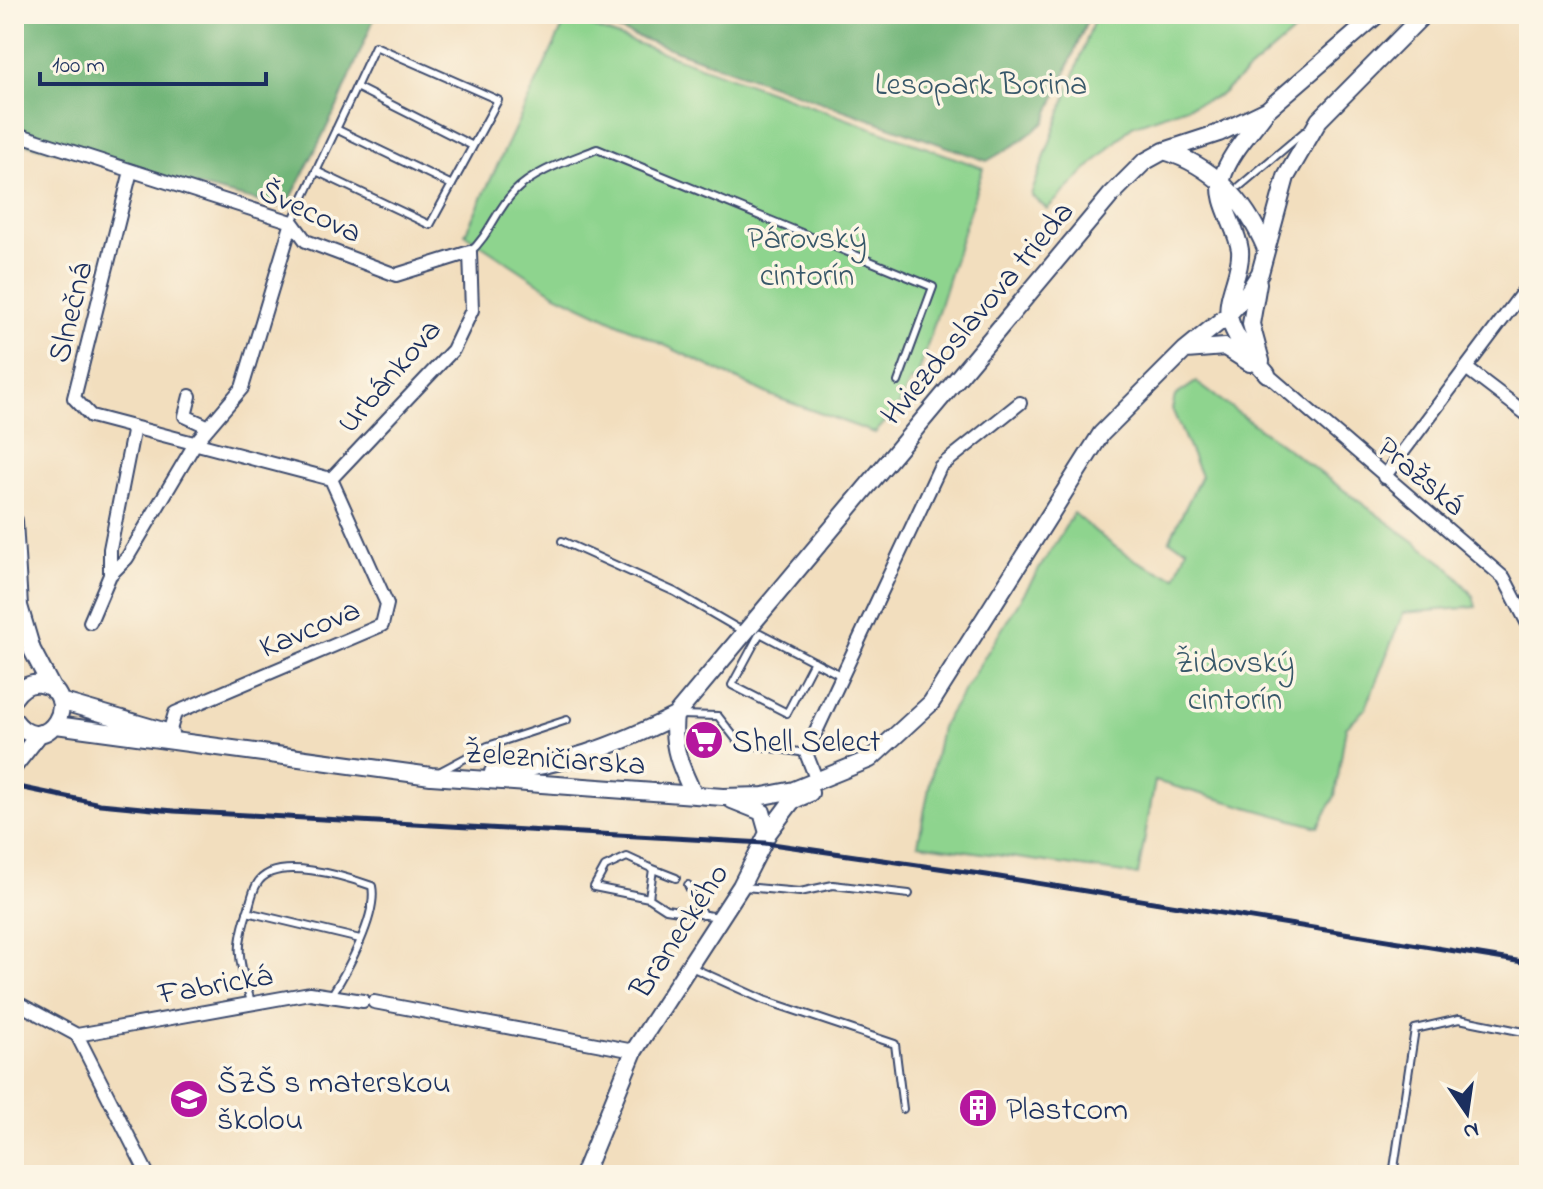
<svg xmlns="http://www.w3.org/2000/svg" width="1543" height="1189" viewBox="0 0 1543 1189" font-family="'Indie Flower',sans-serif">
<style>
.green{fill:#8ed48e;stroke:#548276;stroke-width:2}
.forest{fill:#72b679;stroke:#46726c;stroke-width:2}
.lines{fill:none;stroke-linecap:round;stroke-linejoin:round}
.service-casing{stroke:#3b496c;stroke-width:10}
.minor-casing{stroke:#3b496c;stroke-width:16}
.tertiary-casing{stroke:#3b496c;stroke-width:20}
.service{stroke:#fff;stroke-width:6}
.minor{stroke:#fff;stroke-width:12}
.tertiary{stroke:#fff;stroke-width:16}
.rail{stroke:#1b2f5e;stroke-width:5}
.labels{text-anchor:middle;stroke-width:7;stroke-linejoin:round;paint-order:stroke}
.park-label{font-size:32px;fill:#38586a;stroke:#fcf5e5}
.street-label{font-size:32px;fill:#1b2f5e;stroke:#fcf5e5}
.poi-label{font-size:32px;fill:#1b2f5e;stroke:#fcf5e5;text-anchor:start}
</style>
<rect width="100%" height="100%" fill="#fcf5e5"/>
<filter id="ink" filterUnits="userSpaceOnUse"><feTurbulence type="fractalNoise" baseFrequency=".0125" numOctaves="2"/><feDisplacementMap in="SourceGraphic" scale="16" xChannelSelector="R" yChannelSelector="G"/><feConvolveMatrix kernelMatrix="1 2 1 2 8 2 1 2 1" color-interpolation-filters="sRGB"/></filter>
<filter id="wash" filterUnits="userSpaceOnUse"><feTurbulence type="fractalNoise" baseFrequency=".006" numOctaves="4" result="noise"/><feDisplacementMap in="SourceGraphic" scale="32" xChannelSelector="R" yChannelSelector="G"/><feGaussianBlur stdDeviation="1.8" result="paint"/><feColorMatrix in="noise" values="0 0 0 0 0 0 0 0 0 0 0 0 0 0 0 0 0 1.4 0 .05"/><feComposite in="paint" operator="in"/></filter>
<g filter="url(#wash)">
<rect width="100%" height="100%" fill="#f2debe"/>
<path class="green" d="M1096 14H1315L1219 96 1132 126 1047 209 1031 195Z
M567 18 983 168 916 382 911 380 897 409 875 433 772 396 554 293 465 234Z
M1196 382 1449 567 1473 596 1476 607 1403 613 1366 708 1346 727 1335 796 1318 827 1155 781 1138 875 918 844 941 727 1074 513C1109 544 1137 566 1176 577L1187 548 1169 541 1201 476 1172 409 1175 396Z"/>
<path class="forest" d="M14 14H376L339 103 286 208 14 141Z
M573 14H1090L1045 122 1018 143 987 161Z"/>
</g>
<g filter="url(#ink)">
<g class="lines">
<g class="service-casing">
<path id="service" d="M356 87 473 146
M336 129 452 185
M1240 186 1304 132
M292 222C320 163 348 105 375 46L498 100 430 225 316 171
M470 252C489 236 496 210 514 192 534 171 570 160 597 149L933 287 898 382
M562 541 675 592 744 632
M814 661 787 713 732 685 760 633 842 676
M680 715 718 716 739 743 806 753
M441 771 488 746 567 720
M653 869 676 878
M688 885 703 915
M744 887 800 892 833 885 909 894
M649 898 653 869 627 857 605 867 594 887 649 898 666 909 719 917
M247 912 360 939
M691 967 764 1000 895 1044 903 1109
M251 1002C239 959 234 951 249 907 251 900 253 890 257 884 274 854 347 877 372 886 378 915 347 971 331 996
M1393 1175 1415 1029 1459 1019 1529 1033"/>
</g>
<g class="minor-casing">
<path id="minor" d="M14 133 292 222 306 241 396 275 470 252 472 310 453 350 331 479
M131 171 74 398 91 416 331 479
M1466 368 1529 416
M1267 374 1504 578 1529 626
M190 396 185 416 209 427
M1384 477 1529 284
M110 575V549L134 427
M90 622 110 575 127 558 196 442 242 388 292 222
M169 733 175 713 382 625 387 604 331 479
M817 781 806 753 940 467 1020 403
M14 1001 77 1035 148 1175
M374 1002 634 1051
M77 1035 310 993 363 1001"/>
</g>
<g class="tertiary-casing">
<path id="tertiary" d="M1266 111C1251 132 1229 154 1222 179 1216 201 1237 227 1240 250 1242 272 1225 296 1229 317 1235 341 1252 356 1267 374
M1164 151C1214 166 1246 201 1266 249
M1258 283 1251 324 1261 361
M1186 350 1225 347 1250 363
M14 521 19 606 32 650 53 690
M14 698C20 689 29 682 40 684 86 692 46 764 14 720
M60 701 170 733
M675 716C671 747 681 768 694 795
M56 725 431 776 723 797 763 796 794 790 870 759 931 703 1101 434 1185 350 1228 315 1248 292 1260 273 1286 177 1319 120 1424 14
M14 766 40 733
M493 772C558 768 617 745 675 716L1111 195 1144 162 1164 151 1219 133 1267 110 1378 14
M732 800 762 812 768 833
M583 1175 634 1051 741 886 768 833 792 801 810 793"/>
</g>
<use href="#service" class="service"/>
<use href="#minor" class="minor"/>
<use href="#tertiary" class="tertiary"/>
<path class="rail" d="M14 786 100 804 174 811 765 843 987 875 1529 963"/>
</g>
</g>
<defs>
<g id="supermarket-disc" transform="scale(2)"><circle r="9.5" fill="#b5179e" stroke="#fcf5e5"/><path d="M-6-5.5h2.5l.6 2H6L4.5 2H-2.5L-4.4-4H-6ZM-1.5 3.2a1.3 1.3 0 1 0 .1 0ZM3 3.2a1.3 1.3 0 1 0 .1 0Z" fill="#fff"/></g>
<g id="school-disc" transform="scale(2)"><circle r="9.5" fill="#b5179e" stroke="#fcf5e5"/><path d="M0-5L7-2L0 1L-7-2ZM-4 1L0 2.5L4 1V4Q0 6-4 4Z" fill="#fff"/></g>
<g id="building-disc" transform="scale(2)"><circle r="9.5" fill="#b5179e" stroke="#fcf5e5"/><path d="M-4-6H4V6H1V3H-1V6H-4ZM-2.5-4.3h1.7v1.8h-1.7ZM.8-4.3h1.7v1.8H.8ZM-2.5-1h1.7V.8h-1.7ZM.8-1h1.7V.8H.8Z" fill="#fff"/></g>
</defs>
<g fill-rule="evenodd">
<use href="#supermarket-disc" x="704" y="740"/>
<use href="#school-disc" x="189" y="1099"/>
<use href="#building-disc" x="978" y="1108"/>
</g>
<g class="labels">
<g class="park-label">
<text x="981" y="94">Lesopark Borina</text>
<text x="807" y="248">Párovský<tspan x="807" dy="37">cintorín</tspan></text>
<text x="1235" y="672">Židovský<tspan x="1235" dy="37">cintorín</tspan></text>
</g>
<g class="street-label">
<text transform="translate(311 210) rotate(25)" y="11">Švecova</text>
<text transform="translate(69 312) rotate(-76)" y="11">Slnečná</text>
<text transform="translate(976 312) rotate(-50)" y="11">Hviezdoslavova trieda</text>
<text transform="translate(388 375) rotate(-49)" y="11">Urbánkova</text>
<text transform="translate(1422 475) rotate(40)" y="11">Pražská</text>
<text transform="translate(309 627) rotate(-23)" y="11">Kavcova</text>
<text transform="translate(555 757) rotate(4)" y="11">Železničiarska</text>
<text transform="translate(678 930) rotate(-57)" y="11">Braneckého</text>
<text transform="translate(215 983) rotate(-10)" y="11">Fabrická</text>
</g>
<g class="poi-label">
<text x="732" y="751">Shell Select</text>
<text x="217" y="1092">ŠZŠ s materskou<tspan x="217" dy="37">školou</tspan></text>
<text x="1006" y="1119">Plastcom</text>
</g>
</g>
<rect width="1543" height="1189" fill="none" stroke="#fcf5e5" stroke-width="48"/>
<g transform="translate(1467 1113) rotate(167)" stroke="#fcf5e5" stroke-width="6" paint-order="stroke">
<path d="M0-6L14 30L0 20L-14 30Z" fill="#1b2f5e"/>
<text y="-12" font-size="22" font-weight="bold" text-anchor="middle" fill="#1b2f5e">N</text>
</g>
<path d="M40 72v12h226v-12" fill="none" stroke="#1b2f5e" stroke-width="4"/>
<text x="52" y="72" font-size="24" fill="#1b2f5e" stroke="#fcf5e5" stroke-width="6" paint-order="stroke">100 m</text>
</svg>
